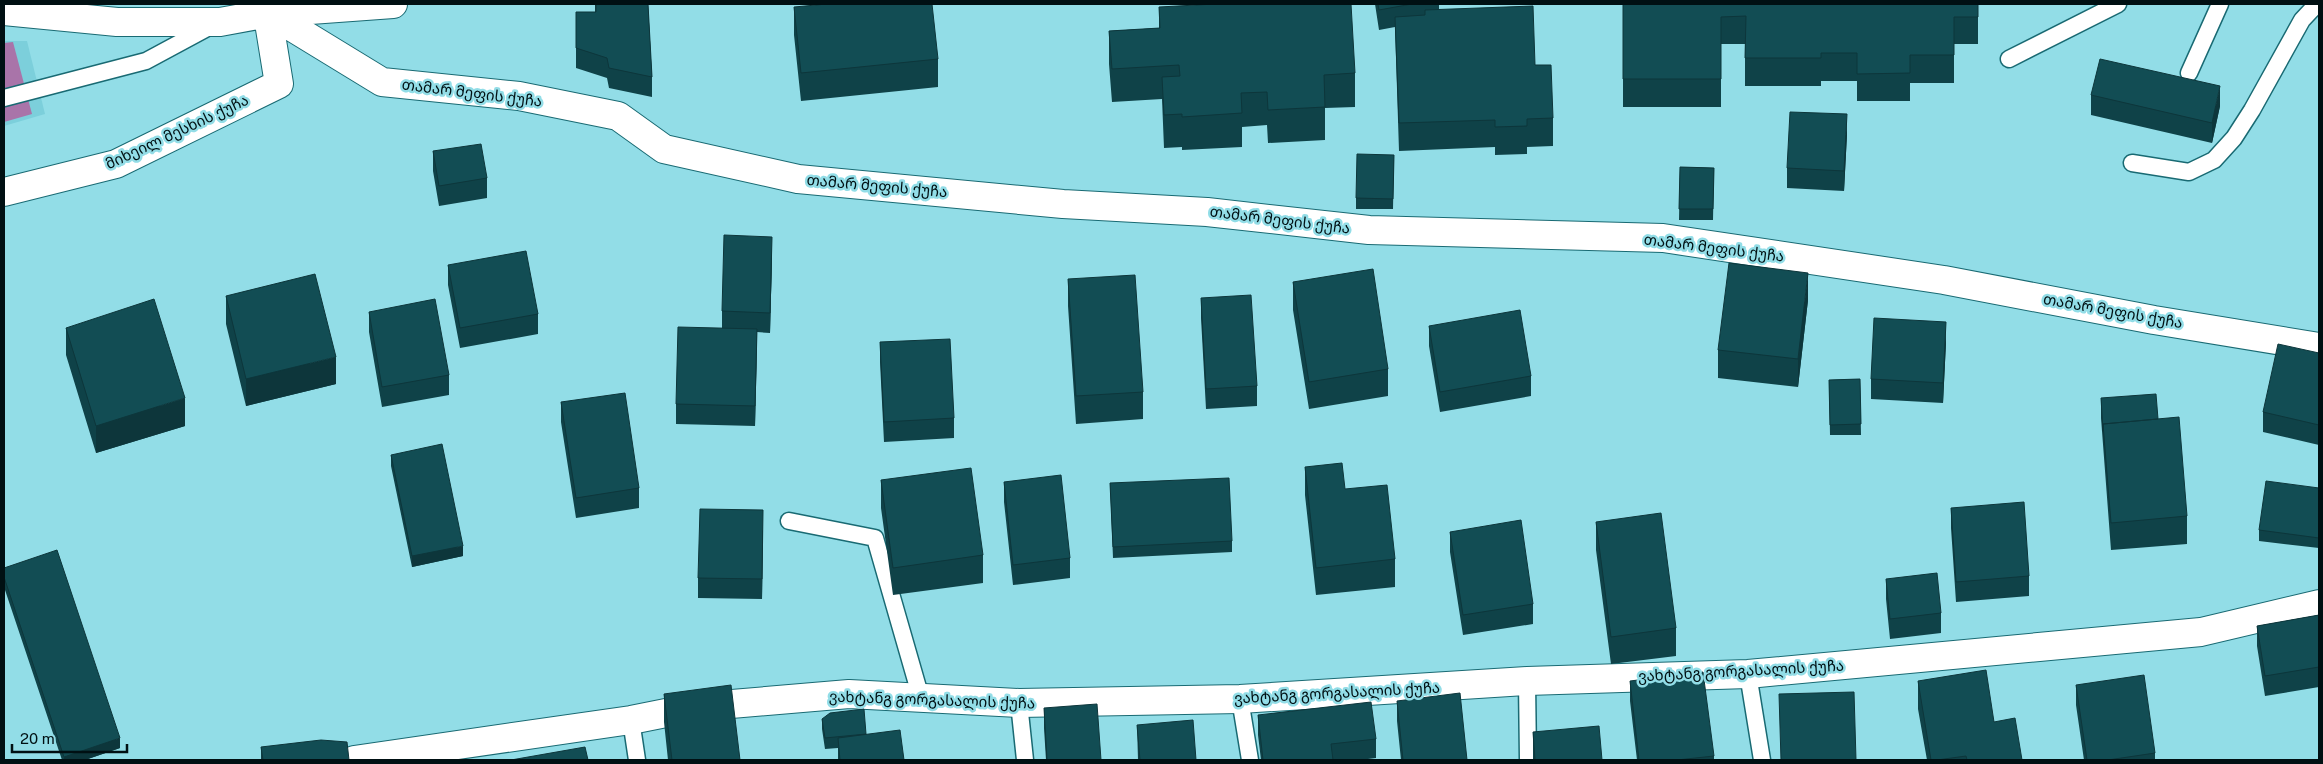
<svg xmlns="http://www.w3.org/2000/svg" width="2323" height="764" viewBox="0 0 2323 764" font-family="'Public Sans','Noto Sans Georgian',sans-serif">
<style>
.built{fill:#7ccfdb}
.forest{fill:#a974a9}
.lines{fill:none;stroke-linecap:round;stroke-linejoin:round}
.lane-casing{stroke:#196a73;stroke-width:19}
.street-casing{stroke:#196a73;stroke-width:30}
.secondary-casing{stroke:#196a73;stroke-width:30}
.lane{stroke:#fff;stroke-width:16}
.street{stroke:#fff;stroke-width:28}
.secondary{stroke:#fff;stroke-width:28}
.wall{fill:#0f4248}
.shaded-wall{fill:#0d363b}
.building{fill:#124d54;stroke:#0d363b}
.labels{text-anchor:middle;stroke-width:5;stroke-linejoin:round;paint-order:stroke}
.street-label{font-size:15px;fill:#001013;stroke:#92dde7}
</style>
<rect width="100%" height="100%" fill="#92dde7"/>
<path class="built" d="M4 41H27L45 114 4 126Z"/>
<path class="forest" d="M13 42 32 114 4 122V43Z"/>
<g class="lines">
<g class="lane-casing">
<path id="lane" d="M2009 59 2118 4
M2189 73 2220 4
M4 98 146 61 211 26
M2132 163 2189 172 2214 160 2234 138 2252 110 2302 20 2317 4
M789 521 875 538 921 698
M1748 674 1762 760
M1527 681 1528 760
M1240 699 1250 760
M1019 703 1025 760
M631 720 637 760"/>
</g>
<g class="street-casing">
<path id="street" d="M269 13 382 82 519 96 618 116 664 149 798 179 1063 204 1207 212 1369 230 1663 238 1944 280 2154 320 2319 347
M4 192 116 164 279 84 266 4
M354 760 631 720 696 707 849 694 1019 703 1240 699 1527 681 1748 674 2201 632 2319 604"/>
</g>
<g class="secondary-casing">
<path id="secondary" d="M4 11 117 22H220L269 13 393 4"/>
</g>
<use href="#lane" class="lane"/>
<use href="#street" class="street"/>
<use href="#secondary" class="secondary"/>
</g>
<path class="wall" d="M595 4H648L652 77V97L609 88 607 78 576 68V12H595Z
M1375 4H1439V9L1535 65 1553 118V146L1527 147V154L1495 155V147L1399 151 1395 27 1379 30Z
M1623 4H1978V44H1954V83H1910V101H1857V81H1821V86H1745V44H1721V107H1623Z
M794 7 938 59V87L801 101 794 35Z
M1159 7 1355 73V107L1325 108V140L1268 143 1267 125 1242 127V147L1182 150V147L1164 148 1162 99 1112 102 1109 64V31L1159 28Z
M2091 95 2220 106 2212 143 2091 115Z
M1847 134 1844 191 1787 188V168Z
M433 151 487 178V198L439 206 433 171Z
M1394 155 1393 209H1356V198Z
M1680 167 1714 168 1713 220H1679Z
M772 257 770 333 757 332 755 426 676 424V404L722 328V311Z
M448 265 538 314V334L460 348 448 285Z
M1068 279 1143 392V419L1076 424 1068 306Z
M1293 282 1388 369V396L1309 409 1293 310Z
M226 296 336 384 246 406 226 324Z
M1201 298 1257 386V406L1206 409 1201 318Z
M1808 300 1798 387 1718 378V350Z
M369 312 449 375V395L382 407 369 332Z
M1429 326 1531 376V396L1440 412 1429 346Z
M66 328 185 426 96 453 66 355Z
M880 342 954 418V438L884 442 880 362Z
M1946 342 1943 403 1871 399V379Z
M2319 353V445L2263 432V412Z
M1860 379 1861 435H1830L1829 380Z
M2101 398 2187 516V544L2111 550 2101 418Z
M561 402 639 488V508L576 518 561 422Z
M391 455 463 556 412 567 391 466Z
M1305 467 1345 489 1395 559V587L1316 595 1305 495Z
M881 480 983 555V583L893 595 881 508Z
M1004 482 1070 558V578L1013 585 1004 502Z
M1110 483 1232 541V552L1113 558Z
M2319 488V548L2259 541V530Z
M1951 508 2029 576V596L1956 602 1951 528Z
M1596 522 1676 628V656L1611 664 1596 550Z
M763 530 762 599 698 598V578Z
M1450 532 1533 604V624L1463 635 1450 552Z
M4 568 120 748 85 760H62L4 587Z
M1886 579 1941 613V633L1890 639 1886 599Z
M2319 615V687L2265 696 2257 646V626Z
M1630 681 1714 756V760H1637L1630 701Z
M1918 681 1994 722 2022 760H1927L1918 709Z
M2076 685 2155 753V760H2084L2076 705Z
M664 694 740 760H668L664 722Z
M1397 701 1467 760H1401L1397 721Z
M1044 708 1101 760H1046L1044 728Z
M1258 715 1376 739V758L1360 760H1261L1258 735Z
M822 719 866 734 904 760H838V748L825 749 822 729Z
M1137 725 1196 760H1138Z
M1533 732 1602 760H1533Z
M261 747 349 760H261Z"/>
<path class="shaded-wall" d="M2220 86V106L2212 143V123Z
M1847 114V134L1844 191V171Z
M772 237V257L770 333V313Z
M1808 273V300L1798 387V359Z
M1946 322V342L1943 403V383Z
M757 329V349L755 426V406Z
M336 357V384L246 406V379Z
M185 398V426L96 453V426Z
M763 510V530L762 599V579Z
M463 546V556L412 567V556Z
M120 738V748L85 760H64V757Z"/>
<path class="building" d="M596 4H648L652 77 609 68 607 58 576 48V12H596Z
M827 4H932L938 59 801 73 794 7Z
M1215 4H1351L1355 73 1324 75 1325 107 1268 110 1267 92 1241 93 1242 113 1182 117V114L1164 115 1162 77 1180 76 1179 65 1112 69 1109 31 1160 28 1159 7Z
M1378 4H1412L1379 10Z
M1623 4H1978V17H1954V55H1910V73L1857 74V53H1821V58H1745L1746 16 1721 17V79H1623Z
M1533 6 1535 65H1551L1553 118 1527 119V126L1495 127V120L1399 123 1395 17 1425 15V10Z
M2100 59 2220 86 2212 123 2091 95Z
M1790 112 1847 114 1844 171 1787 168Z
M481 144 487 178 439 186 433 151Z
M1357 154 1394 155 1393 199 1356 198Z
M1680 167 1714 168 1713 209H1679Z
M724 235 772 237 770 313 722 311Z
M526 251 538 314 460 328 448 265Z
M1729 263 1808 273 1798 359 1718 350Z
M1373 269 1388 369 1309 382 1293 282Z
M315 274 336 357 246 379 226 296Z
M1135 275 1143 392 1076 396 1068 279Z
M1251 295 1257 386 1206 389 1201 298Z
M154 299 185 398 96 426 66 328Z
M435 299 449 375 382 387 369 312Z
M1520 310 1531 376 1440 392 1429 326Z
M1874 318 1946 322 1943 383 1871 379Z
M678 327 757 329 755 406 676 404Z
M950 339 954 418 884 422 880 342Z
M2278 344 2319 353V425L2263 412Z
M1860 379 1861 424 1830 425 1829 380Z
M625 393 639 488 576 498 561 402Z
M2156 394 2158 419 2103 424V431L2101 398Z
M2179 417 2187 516 2111 523 2103 424Z
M442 444 463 546 412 556 391 455Z
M1342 463 1345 489 1387 485 1395 559 1316 568 1305 467Z
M971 468 983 555 893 568 881 480Z
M1061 475 1070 558 1013 565 1004 482Z
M1229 478 1232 541 1113 547 1110 483Z
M2266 481 2319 488V538L2259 530Z
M2024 502 2029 576 1956 582 1951 508Z
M700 509 763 510 762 579 698 578Z
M1661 513 1676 628 1611 637 1596 522Z
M1521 520 1533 604 1463 615 1450 532Z
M57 550 120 738 64 757 4 577V568Z
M1937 573 1941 613 1890 619 1886 579Z
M2319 615V667L2265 676 2257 626Z
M1986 670 1994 722 2015 718 2022 760H1967L1966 756 1937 760H1931L1918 681Z
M1703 672 1714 756 1677 760H1639L1630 681Z
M2144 675 2155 753 2108 760H2087L2076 685Z
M731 685 740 760H672L664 694Z
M1854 692 1856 760H1781L1779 694Z
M1460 693 1467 760H1403L1397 701Z
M1371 702 1376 739 1331 744 1333 760H1263L1258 715Z
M1097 704 1101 760H1047L1044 708Z
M864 709 866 734 825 738 822 719 830 713Z
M1193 720 1196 760H1140L1137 725Z
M1599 726 1602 760H1535L1533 732Z
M900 730 904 760H840L838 738Z
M321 740 347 742 349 760H263L261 747Z
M585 747 588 760H511Z"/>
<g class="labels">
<g class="street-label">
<text transform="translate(472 93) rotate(7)" y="5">თამარ მეფის ქუჩა</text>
<text transform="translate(177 132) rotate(-25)" y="5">მიხეილ მესხის ქუჩა</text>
<text transform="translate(877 186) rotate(5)" y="5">თამარ მეფის ქუჩა</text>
<text transform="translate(1280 220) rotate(7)" y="5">თამარ მეფის ქუჩა</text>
<text transform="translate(1714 248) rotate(7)" y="5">თამარ მეფის ქუჩა</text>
<text transform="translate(2113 311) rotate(10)" y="5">თამარ მეფის ქუჩა</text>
<text transform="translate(1741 671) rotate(-3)" y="5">ვახტანგ გორგასალის ქუჩა</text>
<text transform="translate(1337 693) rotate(-3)" y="5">ვახტანგ გორგასალის ქუჩა</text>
<text transform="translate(932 700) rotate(2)" y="5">ვახტანგ გორგასალის ქუჩა</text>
</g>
</g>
<rect width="2323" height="764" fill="none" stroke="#001013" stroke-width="10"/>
<path d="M12 744v8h115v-8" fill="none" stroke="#001013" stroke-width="2.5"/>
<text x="20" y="744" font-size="15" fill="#001013" stroke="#92dde7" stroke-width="4" paint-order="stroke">20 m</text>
</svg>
